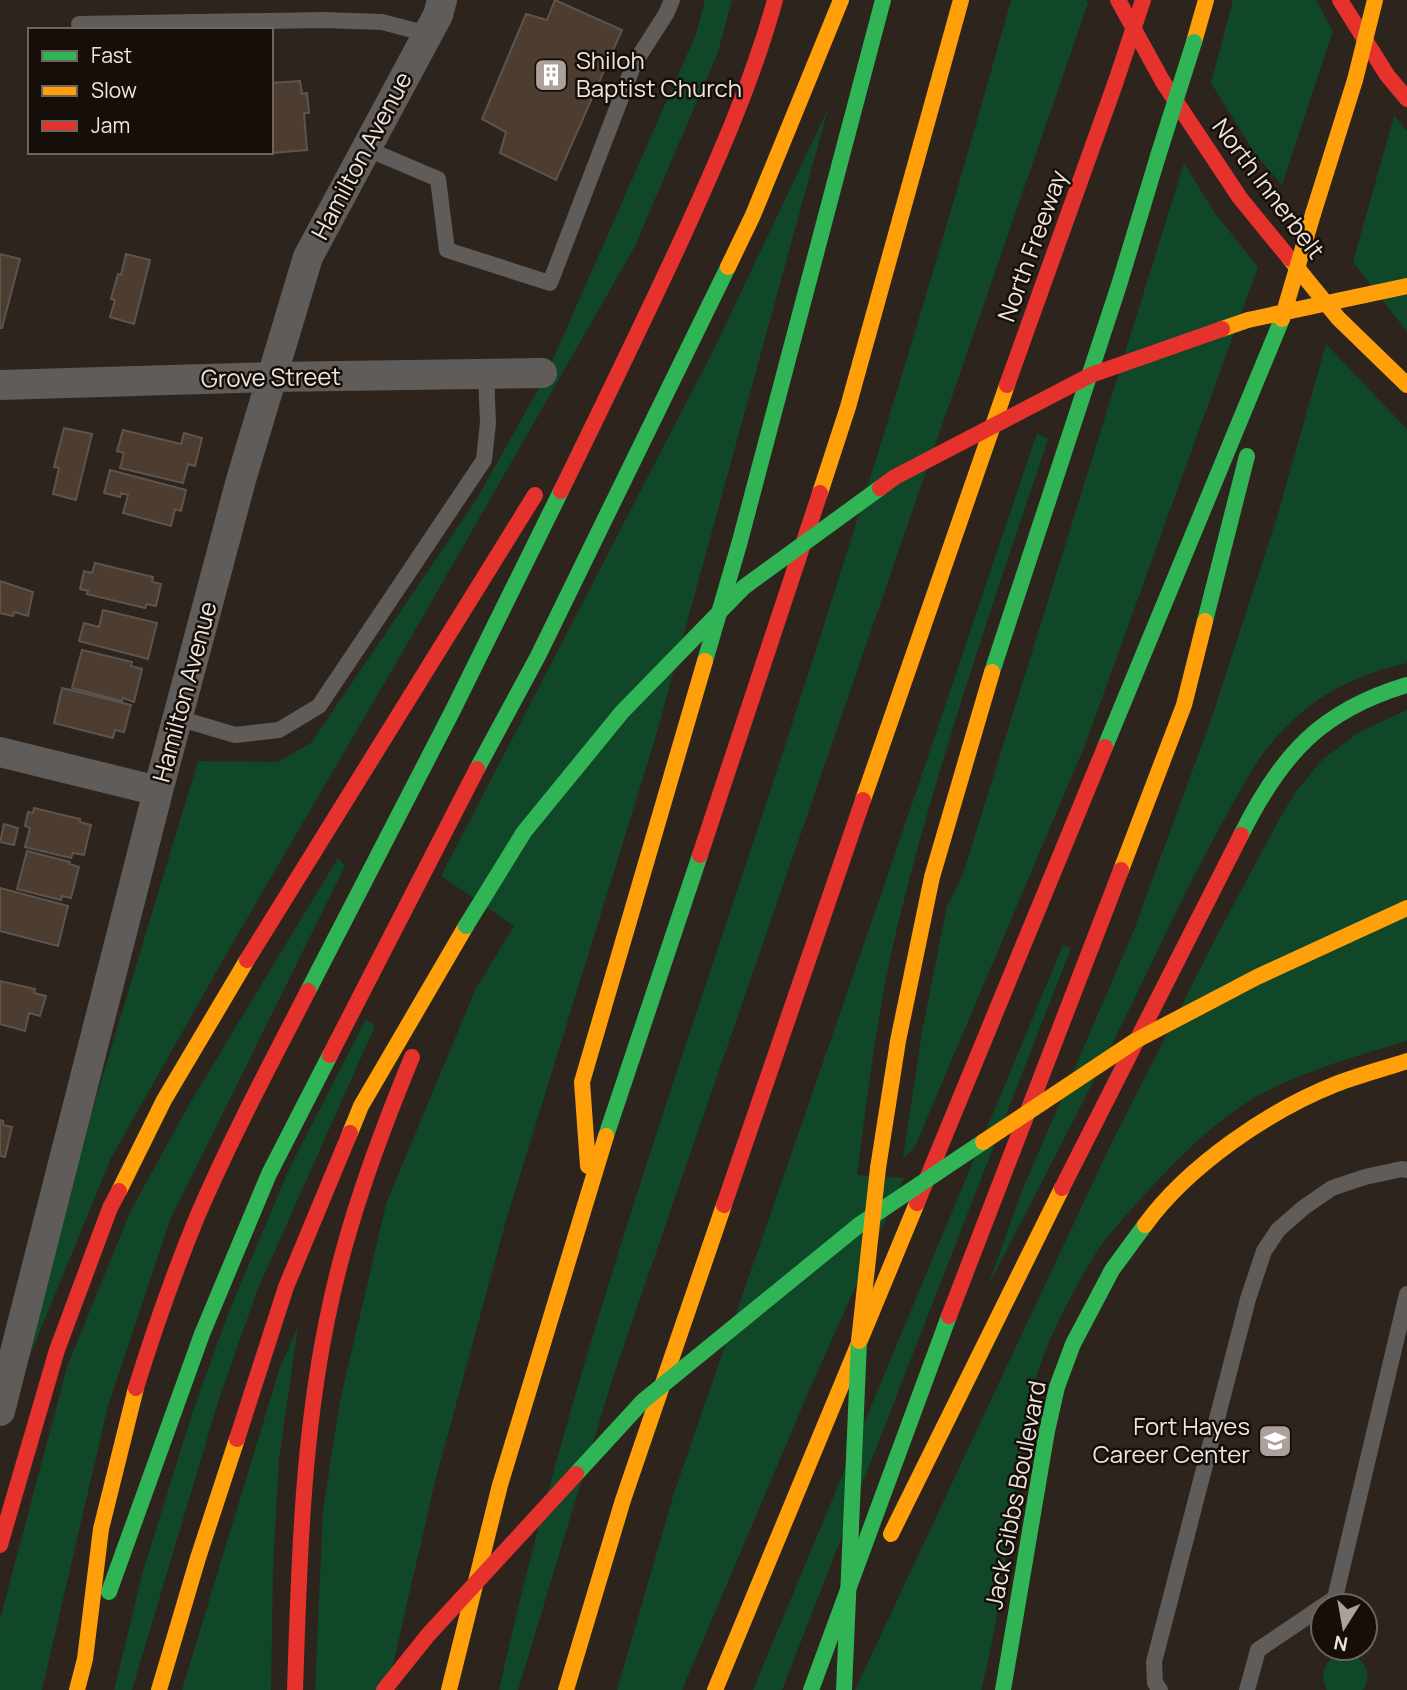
<svg xmlns="http://www.w3.org/2000/svg" width="1407" height="1690" viewBox="0 0 1407 1690" font-family="Manrope,sans-serif">
<style>
.green{fill:#104728}
.building{fill:#4c3d30;stroke:#5c544e;stroke-width:2}
.lines{fill:none;stroke-linecap:round;stroke-linejoin:round}
.lane{stroke:#5f5c59;stroke-width:16}
.street{stroke:#5f5c59;stroke-width:30}
.fast{stroke:#30b455;stroke-width:16}
.slow{stroke:#ff9f0a;stroke-width:16}
.jam{stroke:#e5322d;stroke-width:16}
.fast-bridge{stroke:#30b455;stroke-width:16}
.slow-bridge{stroke:#ff9f0a;stroke-width:16}
.jam-bridge{stroke:#e5322d;stroke-width:16}
.labels{text-anchor:middle;stroke-width:5;stroke-linejoin:round;paint-order:stroke}
.poi-label{font-size:24px;fill:#f0e5de;stroke:#150e09;text-anchor:start}
.street-label{font-size:24px;fill:#f0e5de;stroke:#150e09}
</style>
<rect width="100%" height="100%" fill="#2d241d"/>
<path class="green" d="M705 0H732L718 52 634 248 406 646 231 946 111 1158 12 1399 69 1187 198 761 277 762 311 743 478 497 546 375 696 34Z
M1011 0H1086L1088 3 613 1377 518 1690H499C562 1404 659 1126 751 849 844 568 932 285 1011 0Z
M1233 0H1316L1333 31 1282 185 1255 154 1211 83Z
M828 109 655 739 507 1217 436 1478 387 1690H315L323 1510 340 1401 386 1204 476 988 514 926 441 876 713 351Z
M1394 116 1407 131V332L1353 262Z
M1184 163 1214 212 1258 267 1085 745 914 1149 903 1158 922 1032 947 906 963 874Z
M1326 344 1407 429V663C1359 674 1318 693 1283 730 1258 756 1242 786 1225 818 1196 870 1170 924 1144 979 1094 1082 1041 1184 988 1286L1021 1193 1132 935 1212 717 1277 517Z
M1037 433 1048 439C995 599 938 760 898 924 878 1006 868 1092 857 1175L904 1178 808 1393 682 1690H617L674 1493 894 857Z
M1407 710V1041C1358 1055 1308 1070 1263 1093 1214 1119 1173 1164 1136 1204 1122 1220 1107 1236 1096 1253 1073 1290 1043 1346 1034 1388 1010 1487 1007 1591 981 1690H855L1111 1144 1221 928 1281 816 1297 790 1323 759 1361 731Z
M338 858 345 866 170 1220 108 1406 42 1690H0V1619L67 1367 130 1212 191 1101Z
M1063 945 1071 948 782 1690H753Z
M366 1019 375 1026 257 1291 218 1402 132 1690H114L143 1571 192 1414 228 1314 289 1169Z
M298 1327 279 1459 273 1569 271 1690H182L280 1367Z
M1342 1653C1363 1654 1374 1672 1363 1690H1327C1318 1674 1325 1659 1342 1653Z"/>
<path class="building" d="M555 0 622 30 556 180 500 153 506 132 482 119 526 14 547 20Z
M300 81 302 94 307 93 309 113H304L307 150 259 154 258 152H271V83Z
M0 254 20 259 2 328H0Z
M126 254 150 260 134 324 110 317 115 300 111 299 118 274 121 275Z
M64 428 92 434 76 500 53 494 59 468 54 467Z
M123 430 181 444 184 433 202 438 195 466 188 464 183 483 120 468 124 453 117 451Z
M110 470 186 490 181 511 175 509 171 526 123 513 128 495 121 493 120 497 104 493Z
M95 563 153 577 152 582 161 584 156 606 147 604 145 608 87 594 88 591 80 589 84 571 92 573Z
M0 581 33 592 28 616 14 612 13 616 0 613Z
M103 610 157 623 148 659 79 641 84 623 99 627Z
M82 650 132 662 131 666 142 669 134 702 123 698 122 701 72 688Z
M62 688 131 705 124 732 115 730 113 738 54 723Z
M34 808 80 819V822L91 825 84 855 73 853 71 858 25 847 30 828 25 826 28 812 33 813Z
M4 824 18 828 14 845 0 842Z
M27 851 70 862 69 864 79 867 71 898 62 896 61 900 17 889Z
M0 888 68 906 58 946 0 931Z
M0 981 35 989 34 993 46 996 40 1016 29 1013 25 1031 0 1024Z
M0 1120 3 1121V1125L12 1127 5 1157 0 1156Z"/>
<g class="lines">
<path class="lane" d="M79 24 323 20 382 22 428 34
M365 148 438 179 447 250 550 283 634 64 666 14 672 0
M178 718 235 735 279 730 319 706 484 460 488 423 486 374
M1160 1690 1155 1683 1154 1662 1248 1299 1264 1251 1278 1230 1303 1208 1332 1188 1365 1177 1402 1169 1407 1170
M1247 1690 1258 1650 1335 1598 1407 1294"/>
<path class="street" d="M0 385 272 377 542 373
M0 752 158 791
M0 1411 158 791 241 480 308 257 438 15 442 0"/>
<path class="fast" d="M1205 621 1247 456
M705 661 740 541 883 0
M992 672 1119 285 1158 156
M1105 747 1282 319
M477 769 538 656 728 267
M1241 835C1281 755 1320 711 1407 685
M308 991 453 710 561 491
M606 1136 700 855
M109 1592 202 1334 269 1174 330 1055
M811 1690 949 1316
M1003 1690 1047 1431 1057 1387 1073 1344 1112 1270 1145 1225"/>
<path class="slow" d="M1194 42 1206 0
M1313 214 1355 80
M1290 259 1338 318 1407 385
M728 267 753 215 841 0
M820 493 848 407 961 0
M863 800 1007 385
M1121 870 1184 705 1205 621
M350 1133 361 1106 466 926
M588 1166 582 1082 705 661
M878 1168 898 1041 932 877 992 672
M119 1191 164 1100 247 960
M1145 1225C1188 1166 1268 1111 1336 1084 1359 1075 1383 1069 1407 1061
M891 1534 1062 1188
M77 1690 85 1659 101 1529 136 1388
M159 1690 198 1558 237 1439
M449 1690 500 1485 606 1136
M566 1690 623 1500 724 1205
M715 1690 917 1203"/>
<path class="jam" d="M1118 0 1163 82 1240 198 1290 259
M1340 0 1387 75 1407 99
M1007 385 1115 84
M561 491C603 405 645 319 685 232 719 157 753 80 775 0
M700 855 820 493
M247 960 535 495
M330 1055 477 769
M1062 1188 1241 835
M917 1203 1105 747
M724 1205 863 800
M949 1316 1121 870
M136 1388C154 1330 174 1273 197 1217 230 1140 270 1065 308 991
M237 1439 286 1287 350 1133
M0 1545 57 1350 110 1208 119 1191
M295 1690C299 1566 302 1442 327 1320 345 1229 377 1142 412 1057"/>
<path class="fast-bridge" d="M1158 156 1194 42
M466 926 524 832 622 712 744 587 880 488
M576 1474 643 1401 859 1225 983 1142
M844 1690 859 1341"/>
<path class="slow-bridge" d="M1355 80 1375 0
M1282 319 1313 214
M1222 329 1248 320 1407 286
M983 1142 1135 1041 1257 977 1407 908
M859 1341 878 1168"/>
<path class="jam-bridge" d="M1115 84 1143 0
M880 488 895 477 1091 375 1222 329
M384 1690 428 1635 576 1474"/>
</g>
<defs>
<g id="building-square" transform="scale(1.75)"><rect x="-9" y="-9" width="18" height="18" rx="4" fill="#aca19a" stroke="#150e09"/><path d="M-4-6H4V6H1V3H-1V6H-4ZM-2.5-4.3h1.7v1.8h-1.7ZM.8-4.3h1.7v1.8H.8ZM-2.5-1h1.7V.8h-1.7ZM.8-1h1.7V.8H.8Z" fill="#fff"/></g>
<g id="school-square" transform="scale(1.75)"><rect x="-9" y="-9" width="18" height="18" rx="4" fill="#aca19a" stroke="#150e09"/><path d="M0-5L7-2L0 1L-7-2ZM-4 1L0 2.5L4 1V4Q0 6-4 4Z" fill="#fff"/></g>
</defs>
<g fill-rule="evenodd">
<use href="#building-square" x="551" y="75"/>
<use href="#school-square" x="1275" y="1441"/>
</g>
<g class="labels">
<g class="poi-label">
<text x="576" y="69">Shiloh<tspan x="576" dy="28">Baptist Church</tspan></text>
<text x="1250" y="1435" text-anchor="end">Fort Hayes<tspan x="1250" dy="28">Career Center</tspan></text>
</g>
<g class="street-label">
<text transform="translate(362 156) rotate(-62)" y="8">Hamilton Avenue</text>
<text transform="translate(1268 189) rotate(53)" y="8">North Innerbelt</text>
<text transform="translate(1033 246) rotate(-70)" y="8">North Freeway</text>
<text transform="translate(271 378) rotate(-1)" y="8">Grove Street</text>
<text transform="translate(185 692) rotate(-75)" y="8">Hamilton Avenue</text>
<text transform="translate(1016 1495) rotate(-79)" y="8">Jack Gibbs Boulevard</text>
</g>
</g>
<rect x="28" y="28" width="245" height="126" fill="#150e09" stroke="#6d645e" stroke-width="2"/>
<rect x="42" y="51" width="35" height="10" fill="#30b455" stroke="#6d645e" stroke-width="2"/>
<text x="91" y="63" font-size="21" fill="#f0e5de">Fast</text>
<rect x="42" y="86" width="35" height="10" fill="#ff9f0a" stroke="#6d645e" stroke-width="2"/>
<text x="91" y="98" font-size="21" fill="#f0e5de">Slow</text>
<rect x="42" y="121" width="35" height="10" fill="#e5322d" stroke="#6d645e" stroke-width="2"/>
<text x="91" y="133" font-size="21" fill="#f0e5de">Jam</text>
<g transform="translate(1344 1627) rotate(191)"><circle r="33" fill="#150e09" stroke="#6d645e" stroke-width="2"/>
<path d="M0-5L12 26L0 18L-12 26Z" fill="#aca19a"/>
<text y="-10" font-size="19" font-weight="bold" text-anchor="middle" fill="#f0e5de">N</text>
</g>
</svg>
